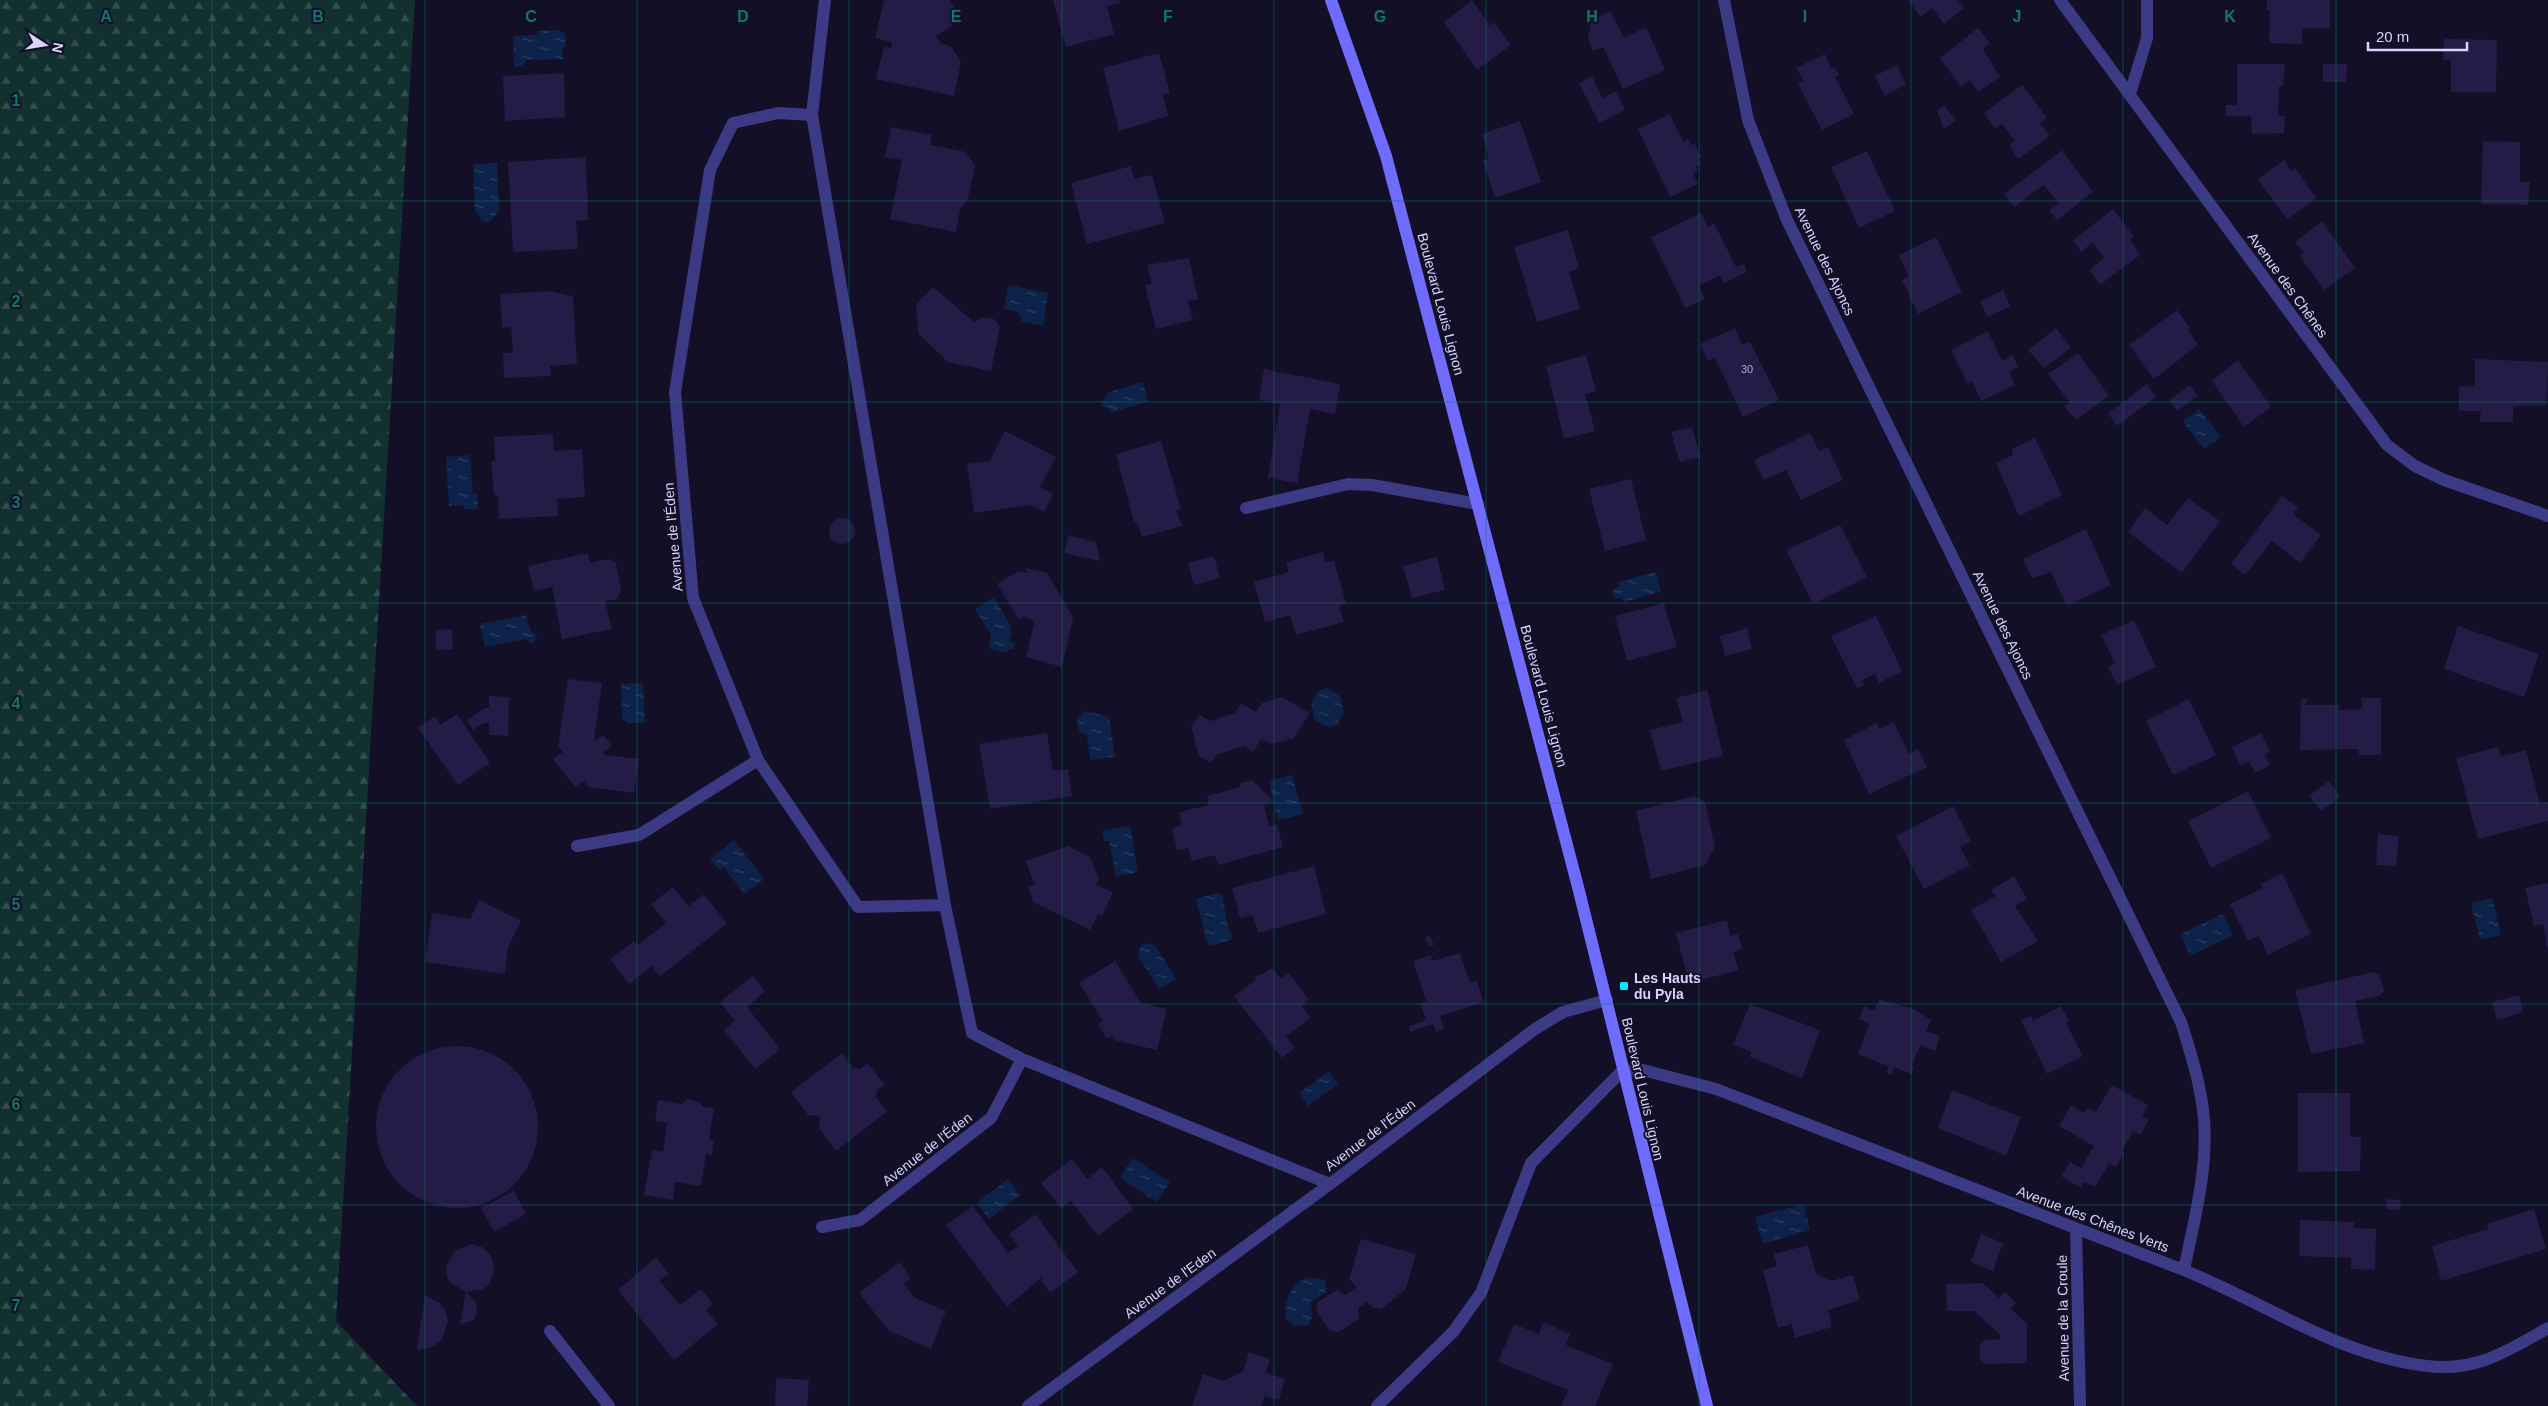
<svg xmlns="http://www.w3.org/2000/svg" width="2548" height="1406" viewBox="0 0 2548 1406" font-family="Helvetica,sans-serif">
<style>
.forest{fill:url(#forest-firs)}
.water{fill:url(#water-ripples)}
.building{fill:#241b47}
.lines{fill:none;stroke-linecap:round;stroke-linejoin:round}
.service{stroke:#3d3a85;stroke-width:12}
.minor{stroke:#3d3a85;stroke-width:12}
.secondary{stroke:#6f6bff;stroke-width:12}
.grid{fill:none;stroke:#0f766e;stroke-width:1;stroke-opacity:0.55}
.poi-dot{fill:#00e5ff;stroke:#130f26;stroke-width:2}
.labels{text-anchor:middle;stroke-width:4;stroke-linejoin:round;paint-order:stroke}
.number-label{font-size:11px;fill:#aca6d1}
.street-label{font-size:14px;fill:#d9d4ff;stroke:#130f26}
.poi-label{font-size:14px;font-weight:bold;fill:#d9d4ff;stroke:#130f26;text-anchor:start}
.grid-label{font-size:16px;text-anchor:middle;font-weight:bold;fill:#0f766e;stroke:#130f26;stroke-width:4;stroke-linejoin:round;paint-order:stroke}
</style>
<defs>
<pattern id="forest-firs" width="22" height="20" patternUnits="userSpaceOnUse" patternTransform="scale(1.25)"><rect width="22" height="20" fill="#12302f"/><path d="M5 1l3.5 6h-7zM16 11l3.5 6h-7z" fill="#344d4e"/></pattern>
<pattern id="water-ripples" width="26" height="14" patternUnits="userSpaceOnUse" patternTransform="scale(1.25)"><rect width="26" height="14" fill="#0c2248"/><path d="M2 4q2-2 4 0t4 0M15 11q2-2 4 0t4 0" fill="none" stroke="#2f4163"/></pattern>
</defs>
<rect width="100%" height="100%" fill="#130f26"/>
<path class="forest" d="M0 0H415L336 1321 417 1406H0Z"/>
<path class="water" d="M559 30 565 34 566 47H562L563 59 526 60 522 66 514 67 513 36 537 35V31Z
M497 163 499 212 488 223 481 220 478 213H475L473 164Z
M1008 285 1048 293 1043 326 1022 322 1018 312 1004 309Z
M1143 382 1148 401 1111 413 1110 409 1102 406V401L1106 397V393Z
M2199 409 2221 437 2204 449 2183 421Z
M470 455 473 494 477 493 478 509H464L463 505 449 506 446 457Z
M1656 572 1661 592 1624 602 1622 599 1613 597V590L1620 585 1618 582Z
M994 597 1012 628 1010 642 1015 643 1013 650 1008 649 1007 653 988 648 991 635 975 609Z
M526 615 531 632 535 633 537 638 533 643 528 642 526 639 485 647 480 624Z
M643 683 645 723H628L622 719 621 684Z
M1327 688 1340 696 1344 713 1337 725 1329 727 1315 721 1311 703 1318 691Z
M1085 711 1109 717 1115 757 1090 760 1087 735 1079 731 1077 719Z
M1292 775 1303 814 1278 820 1269 781Z
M1130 826 1138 872 1116 877 1109 841H1104L1102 831Z
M734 840 764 879 744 894 724 867 719 870 710 859Z
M1218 893 1222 895 1228 927 1233 936 1231 940 1210 946 1207 943 1196 899Z
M2492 898 2501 935 2480 940 2471 903Z
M2223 914 2233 935 2190 956 2180 934Z
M1147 943 1155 945 1176 979 1159 989 1138 956 1140 946Z
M1329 1071 1338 1084 1308 1106 1299 1093Z
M1133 1158 1170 1182 1157 1202 1120 1178Z
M1008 1179 1020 1195 989 1219 977 1203Z
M1804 1204 1810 1230 1763 1244 1755 1217Z
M1309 1277 1325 1280 1327 1290 1321 1296 1311 1301 1312 1317 1309 1325 1294 1326 1286 1319C1283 1303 1291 1281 1309 1277Z"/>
<path class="building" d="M884 0H950L956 10 952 26 936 36 940 43 951 46 961 62 954 96 876 79 884 47 891 48 892 42 875 38Z
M1053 0H1119L1120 3 1107 6 1114 34 1066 47Z
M1472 0 1490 26 1494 22 1511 45 1477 70 1444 22Z
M1908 0H1958L1964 8 1944 24 1932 8 1921 17Z
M2267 0H2330V28H2302V44L2269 43 2270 10H2267Z
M1610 11 1624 38 1646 27 1665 70 1623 89 1603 47 1593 51 1588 39 1591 21Z
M1978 28 1990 43 1983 49 2000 77 1978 92 1970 80 1961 87 1940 58Z
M2444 39 2497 40 2496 92H2451V59L2443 60Z
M1159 53 1170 93 1163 95 1168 116 1119 131 1103 68Z
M1825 54 1831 69 1835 67 1839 75 1835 77 1854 114 1822 130 1798 84 1804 81 1796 68Z
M2237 64H2285L2283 86H2279L2278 116H2285L2284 133 2252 134 2251 116H2226V105H2237Z
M2323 64H2347L2346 82H2323Z
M1897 65 1906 84 1885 96 1875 76Z
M564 73 565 117 505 121 503 76Z
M1592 76 1602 98 1616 91 1625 110 1599 123 1579 83Z
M2022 85 2047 118 2040 123 2050 136 2018 159 2009 146 2015 141 2002 124 1995 129 1984 113Z
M1944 105 1956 120 1944 129 1937 111Z
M1670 114 1683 142 1688 139 1691 145 1694 143 1701 157 1698 159 1701 164 1696 167 1698 171 1693 173 1698 184 1670 197 1638 129Z
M1520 121 1541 182 1495 198 1483 160 1489 159 1482 134Z
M891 127 932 135 930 145 966 152 975 165 968 199 960 210 956 232 890 219 902 160 885 157Z
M2483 141 2520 142V182H2530L2528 205 2481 204Z
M2062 150 2093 192 2057 220 2049 210 2059 203 2044 185 2014 207 2004 194Z
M1867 151 1895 211 1859 228 1831 167Z
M586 157 588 220 576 221 578 249 513 252 508 162Z
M2284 160 2291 171 2295 168 2316 198 2287 219 2258 179Z
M1131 166 1134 179 1152 175 1165 223 1087 244 1071 183Z
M2113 209 2134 237 2130 239 2140 255 2100 285 2089 270 2104 258 2093 242 2081 252 2073 240Z
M1701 213 1708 227 1714 223 1736 267 1744 264 1747 272 1724 283 1720 275 1699 286 1705 299 1685 308 1651 237Z
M2322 221 2355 268 2324 290 2300 256 2304 253 2295 242Z
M1568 230 1579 268 1569 272 1580 309 1537 322 1514 247Z
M1936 237 1962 292 1918 314 1902 280 1908 276 1899 255Z
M1189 258 1198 299 1188 301 1193 320 1156 329 1145 285 1152 284 1147 265Z
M933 287 974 322 983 317 994 319 1000 327 991 371 948 362 918 333 916 304Z
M2003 290 2010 306 1988 317 1980 302Z
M549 291 573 296 577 364 550 366 551 376 504 378 503 353H513L511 327 502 328 500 294Z
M2177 310 2190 328 2188 330 2198 345 2154 379 2129 345Z
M1735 328 1742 345 1750 342 1779 400 1743 417 1715 358 1708 361 1700 344Z
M2056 328 2071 348 2044 368 2028 350Z
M1988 331 2002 361 2013 355 2018 367 2009 371 2015 385 1981 401 1972 381 1968 384 1951 350Z
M2078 353 2109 396 2076 420 2064 406 2070 403 2048 374Z
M1586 355 1596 391 1585 394 1595 431 1564 439 1546 366Z
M2475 359 2548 362 2547 405 2513 406V422H2480L2481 411H2459V386L2475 387Z
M2238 360 2271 407 2244 427 2212 381Z
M1264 369 1340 384 1335 414 1310 409 1297 483 1275 479 1274 476 1268 478 1280 404 1259 400Z
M2147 384 2156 397 2117 426 2108 413Z
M2190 385 2198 396 2177 411 2169 401Z
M1692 427 1700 457 1680 462 1671 432Z
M1005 431 1056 457 1040 487 1053 494 1044 512 1031 505 974 513 967 464 990 461Z
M1810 433 1819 451 1828 447 1843 480 1801 500 1786 470 1764 480 1754 460Z
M553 434 554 451 582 449 585 497 557 499 558 516 499 519 498 495H494L491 461H495L494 437Z
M2035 438 2062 495 2019 516 1996 463 2013 455 2012 449Z
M1161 441 1181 509 1176 510 1182 526 1142 537 1137 522H1134L1116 454Z
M1631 479 1646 540 1605 551 1589 489Z
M2282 496 2298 507 2293 514 2321 535 2300 563 2272 541 2245 575 2231 564Z
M2188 498 2220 521 2182 573 2128 532 2145 508 2167 525Z
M829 531a13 13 0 1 1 26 0a13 13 0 1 1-26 0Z
M1840 525 1867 577 1813 604 1786 550Z
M2086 529 2111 585 2069 605 2066 604 2051 572 2032 578 2023 559Z
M1068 535 1096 542 1100 561 1064 553Z
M1323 552 1325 563 1334 561 1346 604 1339 606 1344 622 1296 635 1290 615 1265 622 1254 582 1289 572 1286 562Z
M588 553 590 563 609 559 616 563 621 591 617 599 605 601 612 629 562 639 552 587 534 591 528 566Z
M1214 556 1220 578 1194 585 1188 563Z
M1437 557 1445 590 1412 598 1403 566Z
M1025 568 1047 573 1073 617 1062 667 1026 657 1034 624 1031 619 1023 617 1019 620 997 584 1019 571 1028 573Z
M1664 603 1677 647 1627 661 1615 616Z
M1876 616 1902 671 1879 683 1875 674 1862 680 1864 685 1857 688 1831 636Z
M2134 620 2156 667 2117 685 2108 667 2115 663 2101 635Z
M2458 626 2539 654 2524 697 2444 669Z
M1747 628 1752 649 1725 656 1720 636Z
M452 629 453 649 436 650V630Z
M568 679 602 683 594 739 595 741 603 735 612 746 603 752 605 755 639 759 634 793 588 787 584 781 575 787 553 759 563 752 558 747Z
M1707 690 1723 756 1661 771 1650 730 1683 722 1676 698Z
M489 696 509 697 508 736 489 735V723H483L473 730 467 720 484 708H489Z
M1282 697 1310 713 1293 739 1271 744 1261 739 1253 752 1244 746 1216 755 1211 763 1199 756 1191 726 1200 715 1210 721 1235 713 1241 703 1256 712 1262 703Z
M2307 698 2306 705H2339V710L2362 709 2361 698H2381V755H2359V749L2300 750 2301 699Z
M2189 699 2216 755 2173 775 2146 721Z
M457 714 490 763 458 785 418 728 435 716 440 725Z
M1894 722 1909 754 1918 749 1927 767 1869 794 1844 740 1877 723 1879 729Z
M1047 733 1053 771 1068 769 1072 796 990 809 979 744Z
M2261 733 2270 752 2265 754 2270 765 2255 773 2249 761 2240 766 2232 747Z
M2498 747 2501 756 2526 750 2540 804 2548 802V821L2478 839 2456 758Z
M1252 780 1274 802 1264 804 1269 827 1277 824 1283 847 1218 865 1215 855 1192 861 1188 848 1177 851 1172 828 1182 825 1179 812 1209 805 1207 796 1241 787 1239 783Z
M2329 781 2340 797 2321 811 2309 796Z
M2248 791 2271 838 2211 868 2188 821Z
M1695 796 1705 802 1715 847 1705 865 1651 879 1636 811Z
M1953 806 1971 841 1960 847 1970 865 1924 889 1896 836Z
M2378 834 2399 836 2396 866 2376 865Z
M1068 846 1090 857 1099 879 1096 885 1113 892 1102 916 1098 914 1090 930 1033 902 1028 886 1037 884 1033 882 1026 861Z
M1314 866 1326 914 1258 933 1253 915 1240 918 1232 888Z
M2282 873 2311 934 2268 955 2259 936 2248 941 2230 904 2263 888 2261 884Z
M2014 876 2027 899 2015 906 2038 941 2001 962 1971 910 1995 896 1991 890Z
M2548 883V947H2547L2543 924 2534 926 2525 888Z
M673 887 688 906 704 894 727 924 660 976 652 966 629 984 610 959 634 941 638 945 666 923 651 904Z
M479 900 521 921 508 947 505 974 425 962 432 913 470 919Z
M1727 920 1730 936 1738 934 1742 949 1733 952 1739 970 1689 983 1676 933Z
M1430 936 1434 945 1429 947 1425 937Z
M1460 953 1470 983 1476 980 1484 1002 1440 1016 1444 1029 1436 1032 1433 1024 1410 1032 1409 1026 1426 1020 1420 1004 1426 1001 1413 961 1431 955 1432 961Z
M1115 961 1141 1003 1167 1009 1157 1050 1114 1040 1111 1036 1107 1039 1098 1024 1103 1021 1079 983Z
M1272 968 1281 979 1289 973 1309 1000 1302 1006 1311 1018 1286 1036 1295 1048 1282 1058 1234 996 1256 980 1255 978 1260 974 1261 975Z
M2374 972 2380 976 2384 991 2379 996 2355 1001 2364 1043 2311 1054 2295 990Z
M753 976 765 991 747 1007 780 1049 755 1069 724 1030 735 1021 720 1002Z
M2519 995 2523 1012 2497 1020 2492 1002Z
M1879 999 1914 1009 1931 1020 1926 1031 1940 1036 1935 1051 1920 1045 1912 1066 1914 1067 1912 1074 1894 1067 1892 1075 1887 1073 1888 1066 1858 1054 1869 1024 1859 1019 1864 1006 1874 1011Z
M1750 1004 1820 1030 1802 1078 1750 1057 1751 1052 1733 1045Z
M2061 1006 2069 1022 2066 1023 2083 1056 2047 1074 2021 1020 2031 1016 2033 1021Z
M376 1127a81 81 0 1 1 162 0a81 81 0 1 1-162 0Z
M842 1053 853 1068 861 1069 867 1063 885 1085 877 1090 876 1097 887 1112 836 1151 819 1128 820 1116 808 1115 791 1092Z
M2112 1085 2148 1105 2142 1116 2149 1120 2140 1135 2133 1131 2121 1152 2124 1153 2116 1167 2109 1163 2095 1187 2084 1182 2081 1188 2061 1176 2070 1162 2081 1168 2094 1146 2059 1126 2071 1105 2084 1113 2088 1108 2096 1112Z
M1952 1090 2021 1117 2006 1156 1938 1128Z
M2298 1093H2350V1137H2361L2360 1171 2298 1172Z
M687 1099 699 1102 703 1107 714 1108 709 1140H714L712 1155 706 1154 701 1186 675 1182 673 1200 644 1195 652 1150 663 1152 667 1123 655 1121 658 1100 682 1104Z
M1072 1159 1087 1179 1102 1167 1133 1209 1098 1236 1071 1201 1061 1208 1041 1183Z
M514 1191 526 1214 494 1232 481 1208Z
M2387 1199 2401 1200 2400 1210 2386 1209Z
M973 1206 1008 1253 1018 1246 1009 1234 1035 1214 1078 1272 1050 1293 1041 1281 1042 1277 1007 1307 946 1225Z
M2534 1209 2546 1249 2441 1281 2432 1246 2488 1229 2487 1224Z
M2300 1220 2354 1222 2353 1228 2376 1229 2375 1270 2351 1269V1258L2299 1256Z
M1981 1234 2003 1243 1993 1271 1971 1262Z
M1361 1239 1416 1254 1406 1289 1381 1309 1373 1308 1367 1302 1358 1308 1359 1319 1339 1332 1330 1331 1316 1311 1318 1302 1337 1290 1345 1295 1357 1287 1349 1279Z
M471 1244 482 1247 490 1254 493 1261 494 1272 489 1285 483 1289 466 1292 476 1303 477 1313 473 1321 460 1324 466 1292 451 1283 447 1277 446 1266 455 1251Z
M1808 1245 1816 1274 1831 1281 1853 1275 1860 1300 1828 1310 1832 1327 1795 1338 1792 1324 1778 1328 1763 1270 1777 1266 1774 1254Z
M656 1257 669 1274 660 1281 680 1305 701 1289 713 1304 706 1310 718 1324 674 1360 618 1290Z
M899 1262 911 1278 904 1284 915 1298 946 1311 931 1349 889 1331 859 1293Z
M1983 1283 1999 1298 2005 1291 2016 1303 2011 1309 2027 1324V1363L1984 1364 1980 1360V1344L1984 1340 2000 1339 2001 1336 1974 1311H1947L1946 1284Z
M425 1295 440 1303 445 1310 448 1321 442 1340 430 1348 419 1350 417 1349Z
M1543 1322 1570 1334 1566 1345 1613 1364 1595 1406H1561L1568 1390 1498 1362 1514 1324 1539 1334Z
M1249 1352 1270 1359 1266 1373 1285 1379 1279 1400 1265 1396 1261 1406H1192L1203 1374 1224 1381 1243 1371Z
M776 1378 809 1380 807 1406H775Z"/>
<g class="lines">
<path class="service" d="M1246 508 1348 484 1372 485 1478 504"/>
<path class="minor" d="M825 0 812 115 945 905 972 1033 1022 1059 1330 1184 1535 1029 1563 1012 1607 1000
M1724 0 1748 120 1787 220 2181 1022C2191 1054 2201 1085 2204 1119 2208 1170 2194 1221 2184 1270
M2060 0 2387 445 2415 466 2444 480 2548 516
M2130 94 2147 38V0
M812 115 778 113 733 123 710 170 675 392 693 598 758 760 858 907 945 905
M577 846 639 835 758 760
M822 1227 860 1220 991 1118 1022 1059
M2076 1229 2080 1406
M550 1331 609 1406
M1028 1406 1330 1184
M1377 1406 1453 1332 1481 1293 1531 1163 1622 1071 1643 1070 1716 1089C1871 1149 2027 1208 2181 1269 2262 1301 2339 1356 2427 1366 2477 1372 2507 1351 2548 1328"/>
<path class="secondary" d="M1331 0 1386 156 1578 887 1707 1406"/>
</g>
<path class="grid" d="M212 0V1406M425 0V1406M637 0V1406M849 0V1406M1062 0V1406M1274 0V1406M1486 0V1406M1699 0V1406M1911 0V1406M2123 0V1406M2336 0V1406M0 201H2548M0 402H2548M0 603H2548M0 803H2548M0 1004H2548M0 1205H2548"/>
<rect class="poi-dot" x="1619" y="981" width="10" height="10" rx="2.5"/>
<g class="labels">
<g class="number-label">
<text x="1747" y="373">30</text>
</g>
<g class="street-label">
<text transform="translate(1825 261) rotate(64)" y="5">Avenue des Ajoncs</text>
<text transform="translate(2288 285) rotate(54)" y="5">Avenue des Chênes</text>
<text transform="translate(1441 304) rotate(75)" y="5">Boulevard Louis Lignon</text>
<text transform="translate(673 537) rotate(-95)" y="5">Avenue de l'Éden</text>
<text transform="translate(2003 625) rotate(64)" y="5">Avenue des Ajoncs</text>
<text transform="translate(1544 696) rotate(75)" y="5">Boulevard Louis Lignon</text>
<text transform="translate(1643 1089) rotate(77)" y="5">Boulevard Louis Lignon</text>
<text transform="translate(1370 1135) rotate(-37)" y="5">Avenue de l'Éden</text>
<text transform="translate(927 1149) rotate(-38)" y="5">Avenue de l'Éden</text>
<text transform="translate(2093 1219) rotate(21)" y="5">Avenue des Chênes Verts</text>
<text transform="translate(1170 1283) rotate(-36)" y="5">Avenue de l'Eden</text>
<text transform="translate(2063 1318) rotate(-91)" y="5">Avenue de la Croule</text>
</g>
<g class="poi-label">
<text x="1634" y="983">Les Hauts<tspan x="1634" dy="16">du Pyla</tspan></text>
</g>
</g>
<g class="grid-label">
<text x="106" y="22">A</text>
<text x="318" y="22">B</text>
<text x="531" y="22">C</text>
<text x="743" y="22">D</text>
<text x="956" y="22">E</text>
<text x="1168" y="22">F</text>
<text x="1380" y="22">G</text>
<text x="1592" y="22">H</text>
<text x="1805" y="22">I</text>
<text x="2017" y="22">J</text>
<text x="2230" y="22">K</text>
<text x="16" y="106">1</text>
<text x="16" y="307">2</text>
<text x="16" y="508">3</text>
<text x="16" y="709">4</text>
<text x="16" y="910">5</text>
<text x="16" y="1110">6</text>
<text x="16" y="1311">7</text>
</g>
<g transform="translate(45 45) rotate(102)" stroke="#130f26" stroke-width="4" paint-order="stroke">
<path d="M0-4L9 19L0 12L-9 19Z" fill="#d9d4ff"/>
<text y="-8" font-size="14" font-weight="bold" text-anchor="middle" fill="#d9d4ff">N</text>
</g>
<path d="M2368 42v8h99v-8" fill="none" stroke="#d9d4ff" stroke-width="2.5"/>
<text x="2376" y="42" font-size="15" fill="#d9d4ff" stroke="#130f26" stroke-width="4" paint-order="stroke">20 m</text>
</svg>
